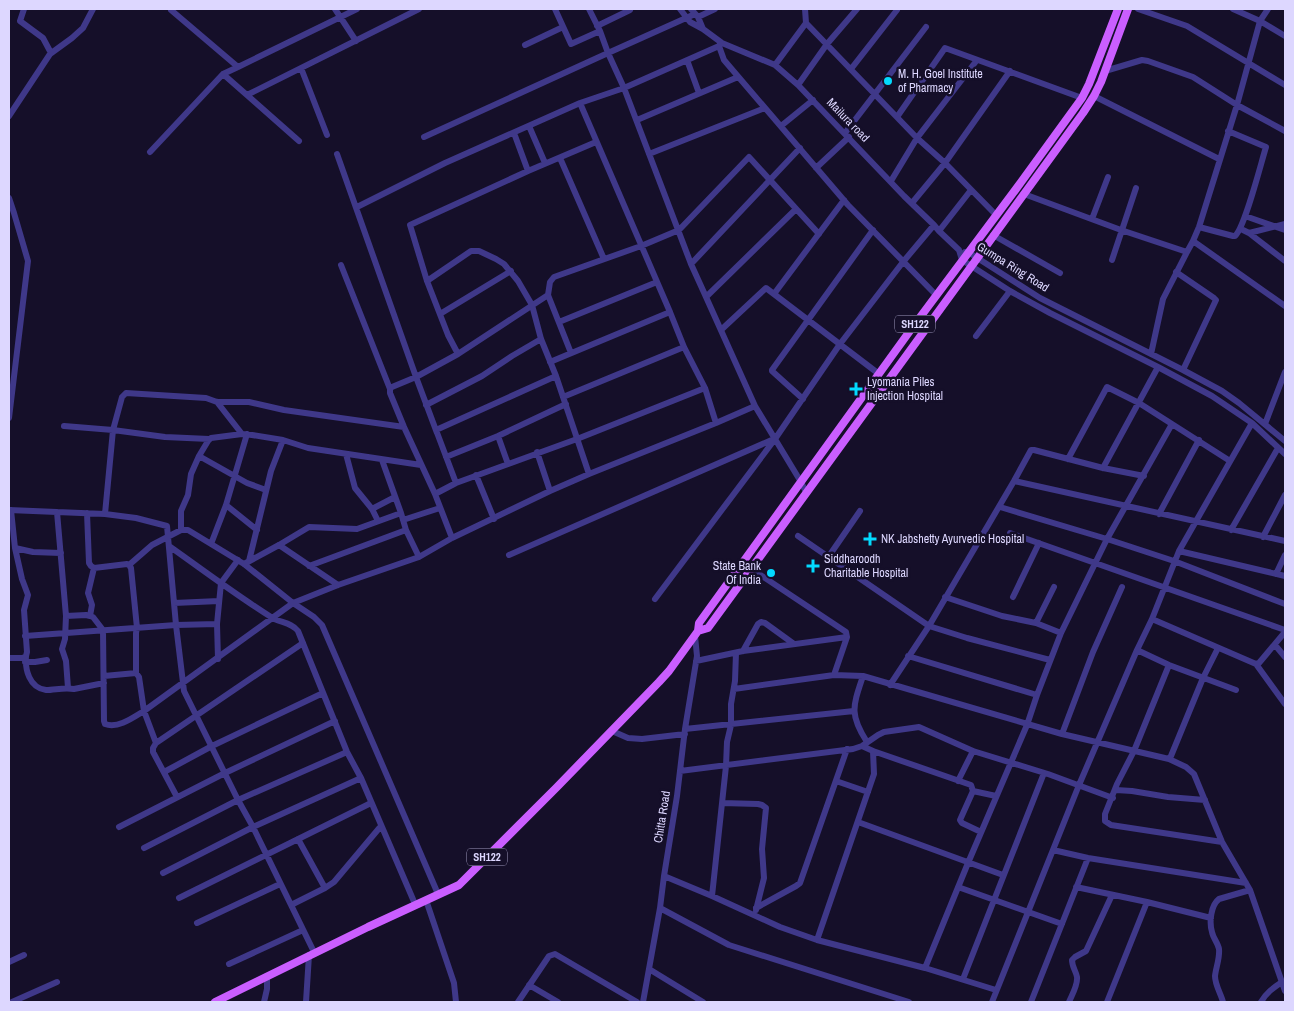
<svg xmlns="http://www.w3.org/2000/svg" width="1294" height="1011" viewBox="0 0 1294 1011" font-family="'Archivo Narrow',sans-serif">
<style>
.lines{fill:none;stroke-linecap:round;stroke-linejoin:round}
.minor{stroke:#3f3889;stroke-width:6}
.major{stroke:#ca5eff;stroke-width:8}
.poi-dot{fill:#03daff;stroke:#150f29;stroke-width:2}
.labels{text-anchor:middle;stroke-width:5;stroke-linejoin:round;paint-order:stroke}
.shield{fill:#150f29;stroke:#a19bbf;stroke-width:1}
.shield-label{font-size:11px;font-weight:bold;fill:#ddd7ff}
.poi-label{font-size:12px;fill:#ddd7ff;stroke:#150f29;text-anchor:start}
.street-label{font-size:12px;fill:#ddd7ff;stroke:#150f29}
</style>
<rect width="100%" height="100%" fill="#150f29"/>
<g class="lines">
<path class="minor" d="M24 9 20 21 43 38 51 53
M335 9 356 41
M555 9 571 44 600 31
M589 9 600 31 608 53 624 88 691 264 706 297 755 406 801 482 806 492
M680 9 690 22 703 29 722 43 775 65 798 85 904 196 934 225 939 231 959 250 962 260 1010 291 1050 313 1158 367 1212 396 1252 423 1285 454
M691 9 698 17 703 29
M805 9 806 23 917 138 945 163 996 215
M1138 9 1187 26 1285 85
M1233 9 1260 21 1268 9
M698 17 715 9
M597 26 630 10
M1285 36 1260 21 1237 105 1199 227 1193 241 1285 306
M720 44 719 46 724 60 848 205 936 295
M525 45 563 27
M687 60 699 93
M775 65 806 23
M238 67 357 9
M301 68 327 135
M851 69 897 10
M1105 71 1142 60 1148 61 1193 77 1237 105 1285 131
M223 74 299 141
M798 85 827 44 857 9
M247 95 419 9
M1094 96 1219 159
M580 103 670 312 684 347 705 388 716 423 755 406
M9 116 50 54 72 38 83 28 93 9
M897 117 945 48 1082 98
M637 120 738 77
M529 126 545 163
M781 126 813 100
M514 133 528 171
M845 133 926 27
M424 137 608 53 695 14
M150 152 223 74 238 67 171 10
M337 154 416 377 437 433
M649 154 765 108
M560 158 604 259
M816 168 849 137
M891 181 917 138 977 60
M1024 194 1121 230 1187 252 1193 241
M9 198 14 213 28 261 9 418
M912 203 945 163 1010 71
M357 207 445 163 580 103 624 88 719 46
M1245 216 1285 230
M1092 219 1108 177
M1199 227 1233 236H1235C1245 227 1261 163 1266 147L1228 131
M1241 229 1249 233 1285 261
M939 231 971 190
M1249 233 1285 224
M993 235 1060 273
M965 252H968L1040 298 1183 370 1222 391 1239 403 1285 441
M1112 260 1136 188
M691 264 800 148
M341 265 390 389
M1176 272 1214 298 1216 300 1183 370
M427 281 471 251H479L496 259 504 264 518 281 532 305 541 339 556 376 589 474
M774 294 844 200
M548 295 550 282 554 277 641 246 679 230 749 157 819 234
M706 297 796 209
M440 314 511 271
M559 322 657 282
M721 330 766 288 879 374
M976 336 1010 291
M458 354 448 335 427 281 410 225 528 171 596 142
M1151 354 1163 299 1187 252
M550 362 670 312
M563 397 684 347
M803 399 772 371V370L873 230
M217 402 242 434
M426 405 482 376 512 356 541 339
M1265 424 1285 372
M64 426 113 430 165 437 209 439
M498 436 508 464
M537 452 550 491
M346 454 355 488 372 509 378 521
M199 456 247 483 266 490
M446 457 498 436 566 404
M1068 459 1107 387 1139 403 1230 461
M382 460 401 513
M1103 468 1158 367
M476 475 494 519
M1014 481 1285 541
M456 483 436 430 556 376
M435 494 456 483 577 439 705 388
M226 505 257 530
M1000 507 1107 539 1174 561 1285 604
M372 509 395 497
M9 510 105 514 136 518 167 526 176 625 184 691 238 800 253 827 314 952
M57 512 66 616 65 639 62 649 66 661 68 688
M87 513 89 563 91 566 94 568 127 564 129 565 131 568 137 628 136 633V673
M105 514 113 430 122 397 126 393 206 398 217 402H249L284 410 404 427
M1159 514 1199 440
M403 520 440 508
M181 530V511L188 495 191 474 199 456 208 441 211 438 242 434 252 435 283 440 308 448 421 465
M1231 530 1278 448
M1010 533 1285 630
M798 536 929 626 967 638 1050 660
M1263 537 1285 495
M452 538 435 494 404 427 390 393V389L392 387 416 377 458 354 548 295 571 353
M211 544 226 505 247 434
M279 545 338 585
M169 546C203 570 236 595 271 617 280 623 291 622 298 631L347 752 361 778 415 904
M15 548 33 552 61 553
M1179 551 1285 576
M509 555 774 439
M829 556 860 511
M249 561 271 471 283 440
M244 564 279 545 309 527 357 529 401 513 406 530 419 557
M129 565 152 545 181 530H188L244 564 293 603 314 617 322 625 438 894
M309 566 406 530
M750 568 846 632 847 637 834 675
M1276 574 1285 555
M945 597 1002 616 1036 623 1061 633
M1013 597 1039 543
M655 599 775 439 840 344 903 262 934 225
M174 603 219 601
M66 616 86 615 90 616 93 617 103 630 104 721 105 724C118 729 134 717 144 711L293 603 338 585 419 557 452 538 550 491 589 474 716 423
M90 616 92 605 88 593 94 568
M1152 619 1256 664 1259 663 1285 632
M1036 623 1054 587
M25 636 176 625 217 624
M1275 645 1285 657
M1137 650 1169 665 1236 690
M743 651 758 624 761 622 765 623 794 644
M26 656C25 669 29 688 46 690 55 690 64 687 74 689L104 683
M908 656 1037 695
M9 658H23L26 656 27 652 24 610 28 595 22 579 15 548 11 510
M218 659 217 624 221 583 238 560
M696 661 743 651 847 637
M25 662H35L47 660
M1256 664 1285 704
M1169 665 1134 751 1117 784 1105 814V821L1111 825 1222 842
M104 676 136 673 139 677 144 711 156 743
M863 676C853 706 849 714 867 742
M890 685 929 626 1014 481 1031 450H1034L1103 468 1144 476
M734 689 834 675 863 676 1062 734 1169 759 1171 756 1203 678 1218 648
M685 729 854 711
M612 731 628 738 642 739 685 734
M1062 734 1093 652 1122 587
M862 746 873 751 971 785 973 791 960 820 962 823 981 832
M1169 759 1186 767 1194 774 1222 842 1250 890 1285 991
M680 771 853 749 862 746 878 735 884 732 919 727 973 751 1048 774 1113 798
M164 772 212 746 323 693
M836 781 868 792
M958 781 973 751
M1116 790 1132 791 1168 797 1205 800
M973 791 996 796
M177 797 153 752V748L156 743 303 643
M722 803 758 804 762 805 766 808 762 849 764 878 756 910
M858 822 1003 875
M119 827 225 773 335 721
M298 839 325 888
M144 848 238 800 347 752
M1053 850 1088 858 1246 883
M163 873 253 827 361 778
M664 876 712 896 780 927 817 940 925 968 996 990
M958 887 1062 924
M1076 887 1147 902 1211 918
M712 896 726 766 727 742 731 725V704L735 681 736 653
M179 898 371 803
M426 900 454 983 456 1002
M291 905 325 888 334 882 381 826
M660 908 729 945 909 1002
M756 908 796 886 800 883 847 749
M197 923 280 884
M817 940 874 774 873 751
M9 962 24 955
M229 964 303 930
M925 968 968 863 1027 725 1037 695 1061 633 1107 539 1172 424
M649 969 703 1002
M963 979 1044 773
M529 985 558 1002
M12 1002 57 982
M264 1002 267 989V976
M306 1002 309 955
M518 1002 549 956 555 954 637 1002
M643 1002 660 908 664 876 677 796 685 729 697 656 695 636
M992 1002 1079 785 1137 650 1152 619 1179 551 1252 423
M1031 1002 1088 858
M1069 1002C1072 995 1078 985 1077 977 1076 971 1072 967 1072 960L1075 957 1086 951 1112 895
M1107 1002 1147 902
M1223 1002C1221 994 1215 985 1215 976 1216 967 1220 958 1219 949 1218 943 1213 938 1212 932 1209 922 1211 905 1219 899L1250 890
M1261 1002C1266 993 1273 988 1282 982"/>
<path class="major" d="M698 631 708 628 1083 113 1094 96 1101 82 1128 9
M215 1002 368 927 459 885 557 787 659 682 669 671 698 631 699 623 912 328 1016 189 1082 98 1089 84 1118 9"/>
</g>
<g class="poi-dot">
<circle cx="888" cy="81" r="5"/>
<path d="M853.5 381.5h5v5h5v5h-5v5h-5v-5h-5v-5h5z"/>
<path d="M867.5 531.5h5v5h5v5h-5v5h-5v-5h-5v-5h5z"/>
<path d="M810.5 558.5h5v5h5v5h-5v5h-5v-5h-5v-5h5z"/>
<circle cx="771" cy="573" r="5"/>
</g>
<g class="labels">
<g class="shield">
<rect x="895" y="315.5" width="40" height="17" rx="4"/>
<rect x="467" y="848.5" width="40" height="17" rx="4"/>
</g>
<g class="shield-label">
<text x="915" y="328">SH122</text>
<text x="487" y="861">SH122</text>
</g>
<g class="poi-label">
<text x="898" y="78">M. H. Goel Institute<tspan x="898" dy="14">of Pharmacy</tspan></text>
<text x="867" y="386">Lyomania Piles<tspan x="867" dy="14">Injection Hospital</tspan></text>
<text x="881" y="543">NK Jabshetty Ayurvedic Hospital</text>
<text x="824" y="563">Siddharoodh<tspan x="824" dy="14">Charitable Hospital</tspan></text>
<text x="761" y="570" text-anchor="end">State Bank<tspan x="761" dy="14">Of India</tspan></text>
</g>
<g class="street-label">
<text transform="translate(848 120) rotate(46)" y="4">Mailura road</text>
<text transform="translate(1013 267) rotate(32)" y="4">Gumpa Ring Road</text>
<text transform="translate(662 817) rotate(-81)" y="4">Chitta Road</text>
</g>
</g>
<rect width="1294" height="1011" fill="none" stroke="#ddd7ff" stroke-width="20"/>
</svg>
